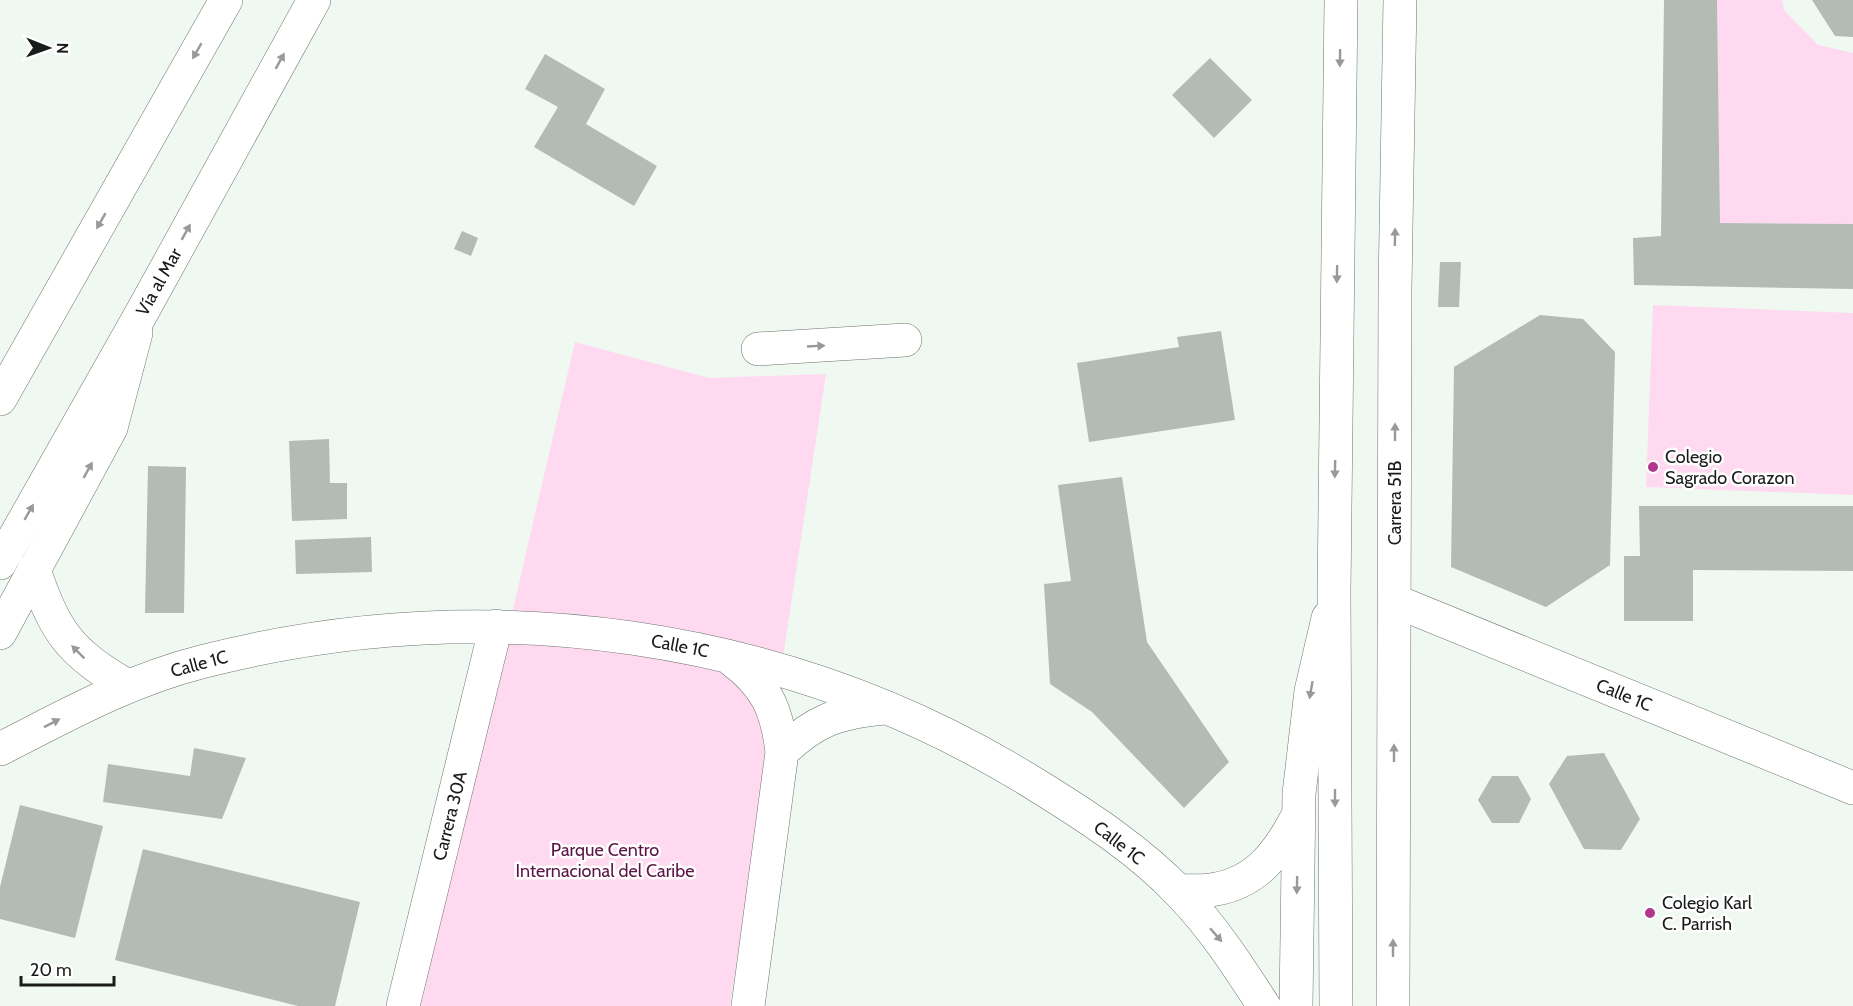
<svg xmlns="http://www.w3.org/2000/svg" width="1853" height="1006" viewBox="0 0 1853 1006" font-family="Cabin,sans-serif">
<style>
.green{fill:#ffd9f0}
.building{fill:#b4bbb5}
.lines{fill:none;stroke-linecap:round;stroke-linejoin:round}
.minor-casing{stroke:#6c736d;stroke-width:34}
.major-casing{stroke:#6c736d;stroke-width:34}
.highway-casing{stroke:#6c736d;stroke-width:34}
.minor{stroke:#fff;stroke-width:33}
.major{stroke:#fff;stroke-width:33}
.highway{stroke:#fff;stroke-width:33}
.oneway{fill:#989998}
.poi-dot{fill:#b0378c;stroke:#fff;stroke-width:2}
.labels{text-anchor:middle;stroke-width:5;stroke-linejoin:round;paint-order:stroke}
.street-label{font-size:18px;fill:#191c1a;stroke:#fff}
.poi-label{font-size:18px;fill:#191c1a;stroke:#fff;text-anchor:start}
.park-label{font-size:18px;fill:#5b1446;stroke:#fff}
</style>
<rect width="100%" height="100%" fill="#f0f8f2"/>
<path class="green" d="M1717 0H1782L1784 10 1818 45 1853 53V224L1720 223Z
M1653 305 1853 313V495L1646 487Z
M575 342 709 378 826 374 730 1006H421Z"/>
<path class="building" d="M1664 0H1717L1720 223 1853 224V289L1634 285 1633 238 1661 236Z
M1812 0H1853V37L1835 36Z
M545 54 605 89 586 124 657 166 634 206 534 147 558 107 525 89Z
M1210 58 1252 100 1214 138 1172 95Z
M462 231 478 238 471 256 454 249Z
M1440 262H1461L1459 307H1438Z
M1540 315 1583 319 1615 352 1610 565 1546 607 1451 567 1454 367Z
M1221 331 1235 420 1089 442 1077 363 1179 347 1177 337Z
M329 439 330 483H347V519L292 521 289 441Z
M148 466 186 467 184 613H145Z
M1122 477 1147 642 1229 762 1184 808 1092 712 1050 684 1044 584 1071 581 1058 485Z
M1639 506H1853V571L1693 570V621H1624V556H1640Z
M371 537 372 572 296 574 295 540Z
M194 748 246 758 222 819 103 802 108 764 190 776Z
M1604 753 1640 819 1621 850 1584 849 1549 784 1567 756Z
M1492 776H1518L1531 799 1519 823H1492L1478 800Z
M20 805 103 826 75 938 0 919V887Z
M143 849 360 902 335 1006H298L115 960Z"/>
<g class="lines">
<g class="minor-casing">
<path id="minor" d="M758 349 905 340
M34 569C53 630 71 654 126 685
M1395 601 1853 788
M0 633 111 428 136 333
M731 659C766 685 777 709 782 752L748 1006
M0 749C67 715 127 681 201 662 485 589 789 630 1038 786 1088 817 1139 850 1180 893 1213 927 1238 966 1264 1006
M782 752C815 720 839 712 885 708
M1178 891C1190 890 1204 892 1216 889 1257 882 1279 852 1297 817
M403 1006 496 626
M1296 1006 1299 794 1311 691 1328 618"/>
</g>
<g class="major-casing">
<path id="major" d="M1336 1006 1334 593 1341 0
M1393 1006 1395 288 1400 0"/>
</g>
<g class="highway-casing">
<path id="highway" d="M0 399 226 0
M0 563 141 314 314 0"/>
</g>
<use href="#minor" class="minor"/>
<use href="#major" class="major"/>
<use href="#highway" class="highway"/>
</g>
<defs><path id="oneway-solid" d="M-6-.8H1V-3.2L6.5 0L1 3.2V.8H-6Z" transform="scale(1.5)"/></defs>
<g class="oneway">
<use href="#oneway-solid" transform="translate(197 51) rotate(120)"/>
<use href="#oneway-solid" transform="translate(1340 58) rotate(91)"/>
<use href="#oneway-solid" transform="translate(280 61) rotate(-61)"/>
<use href="#oneway-solid" transform="translate(101 221) rotate(120)"/>
<use href="#oneway-solid" transform="translate(186 232) rotate(-61)"/>
<use href="#oneway-solid" transform="translate(1395 237) rotate(-89)"/>
<use href="#oneway-solid" transform="translate(1337 274) rotate(91)"/>
<use href="#oneway-solid" transform="translate(816 346) rotate(-3)"/>
<use href="#oneway-solid" transform="translate(1395 432) rotate(-90)"/>
<use href="#oneway-solid" transform="translate(1335 469) rotate(91)"/>
<use href="#oneway-solid" transform="translate(88 470) rotate(-61)"/>
<use href="#oneway-solid" transform="translate(29 512) rotate(-60)"/>
<use href="#oneway-solid" transform="translate(78 652) rotate(-135)"/>
<use href="#oneway-solid" transform="translate(1311 690) rotate(100)"/>
<use href="#oneway-solid" transform="translate(52 723) rotate(-27)"/>
<use href="#oneway-solid" transform="translate(1394 753) rotate(-90)"/>
<use href="#oneway-solid" transform="translate(1335 798) rotate(90)"/>
<use href="#oneway-solid" transform="translate(1297 885) rotate(91)"/>
<use href="#oneway-solid" transform="translate(1216 935) rotate(49)"/>
<use href="#oneway-solid" transform="translate(1393 948) rotate(-90)"/>
</g>
<g class="poi-dot">
<circle cx="1653" cy="467" r="6"/>
<circle cx="1650" cy="913" r="6"/>
</g>
<g class="labels">
<g class="street-label">
<text transform="translate(159 282) rotate(-61)" y="6">Vía al Mar</text>
<text transform="translate(1395 503) rotate(-90)" y="6">Carrera 51B</text>
<text transform="translate(680 646) rotate(11)" y="6">Calle 1C</text>
<text transform="translate(199 664) rotate(-15)" y="6">Calle 1C</text>
<text transform="translate(1624 695) rotate(22)" y="6">Calle 1C</text>
<text transform="translate(450 816) rotate(-76)" y="6">Carrera 30A</text>
<text transform="translate(1119 843) rotate(38)" y="6">Calle 1C</text>
</g>
<g class="poi-label">
<text x="1665" y="463">Colegio<tspan x="1665" dy="21">Sagrado Corazon</tspan></text>
<text x="1662" y="909">Colegio Karl<tspan x="1662" dy="21">C. Parrish</tspan></text>
</g>
<g class="park-label">
<text x="605" y="856">Parque Centro<tspan x="605" dy="21">Internacional del Caribe</tspan></text>
</g>
</g>
<g transform="translate(48 48) rotate(91)" stroke="#ffffff" stroke-width="4.5" paint-order="stroke">
<path d="M0-4.5L10 22L0 15L-10 22Z" fill="#191c1a"/>
<text y="-9" font-size="16" font-weight="bold" text-anchor="middle" fill="#191c1a">N</text>
</g>
<path d="M21 976v9h93v-9" fill="none" stroke="#191c1a" stroke-width="3"/>
<text x="30" y="976" font-size="18" fill="#191c1a" stroke="#ffffff" stroke-width="4.5" paint-order="stroke">20 m</text>
</svg>
